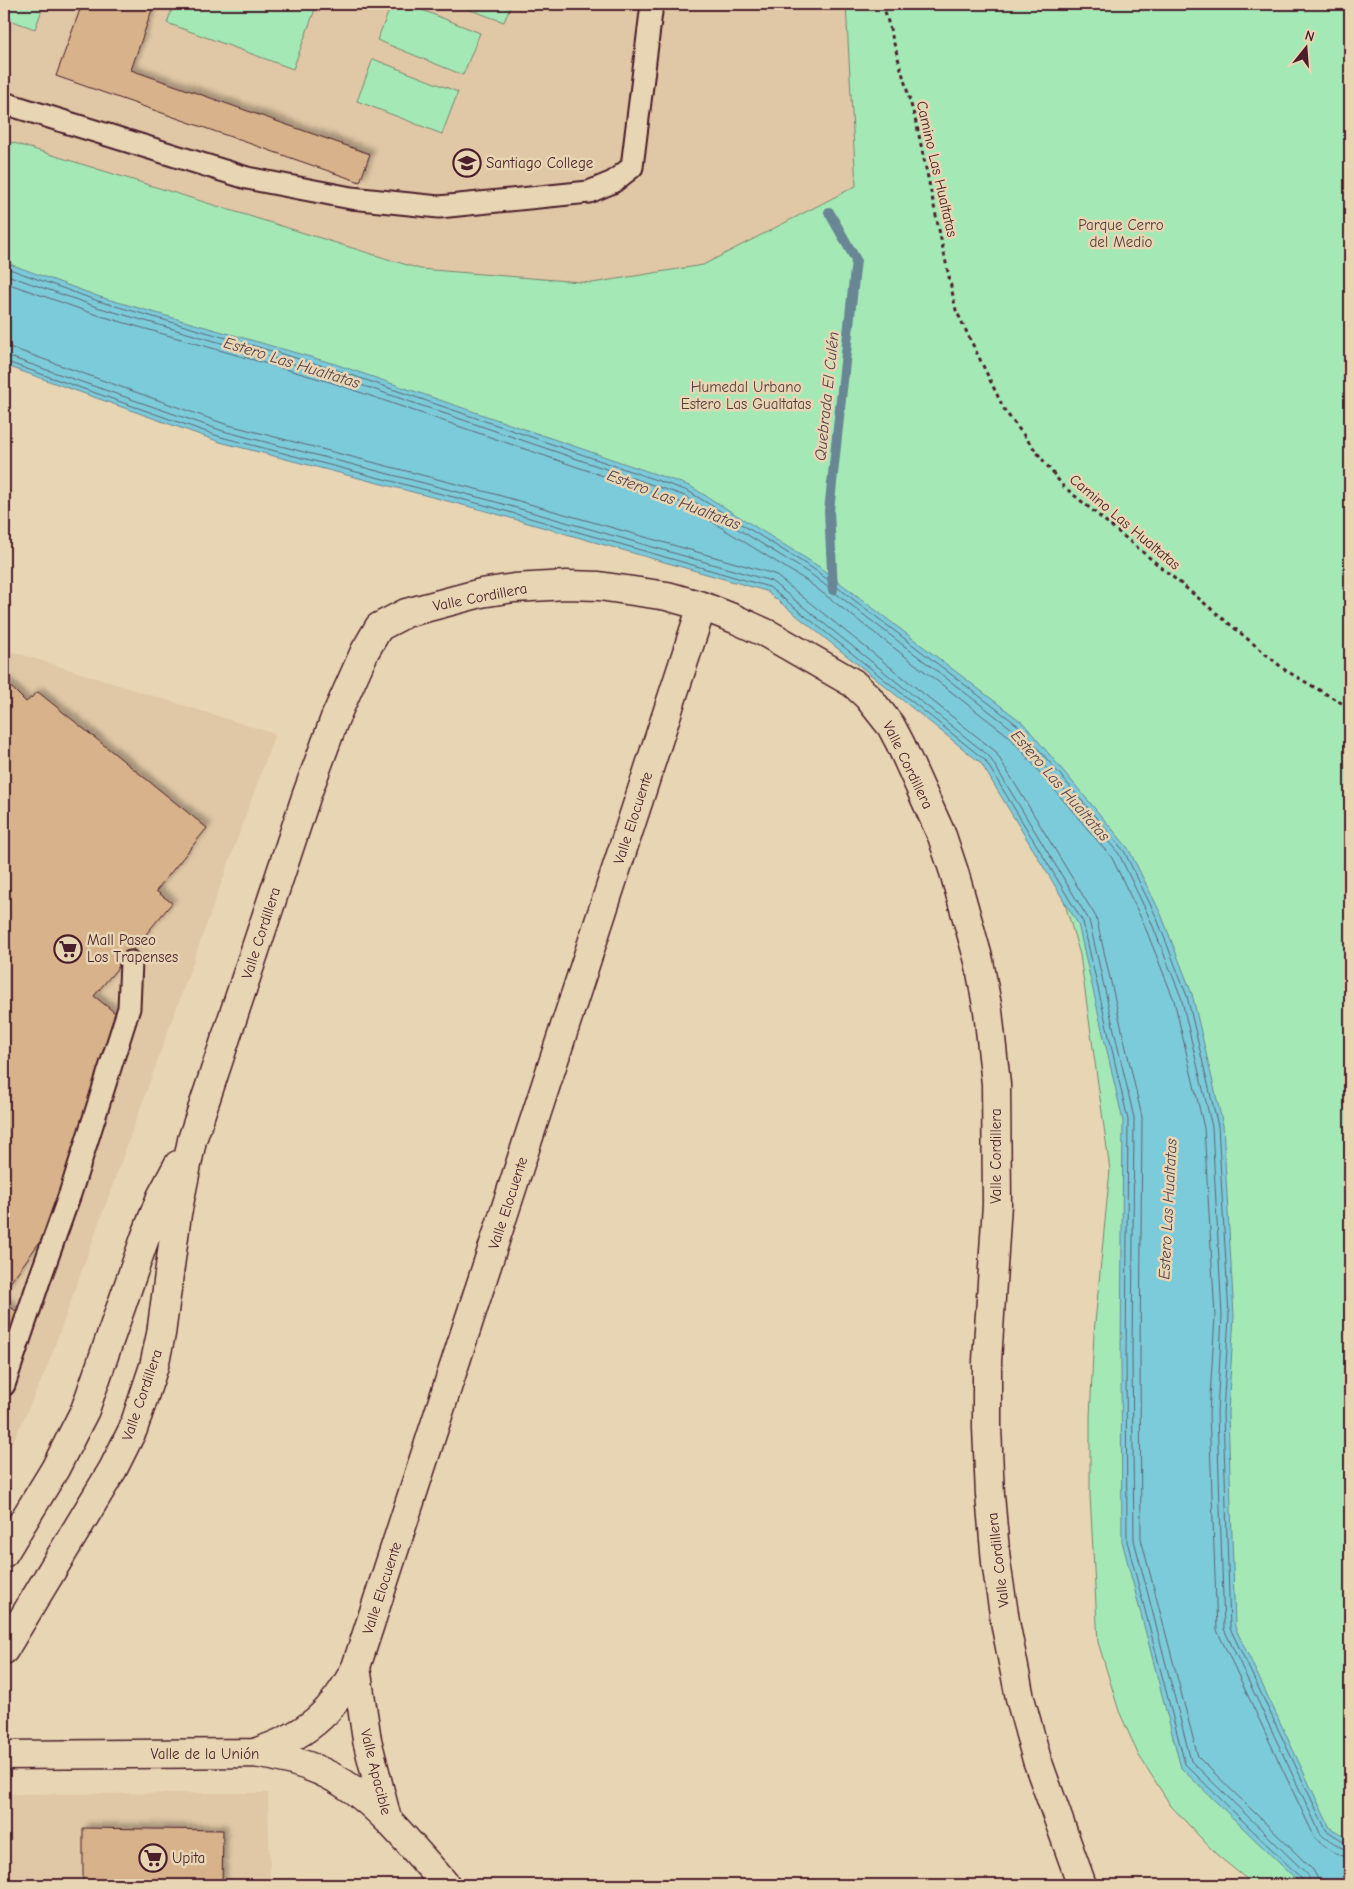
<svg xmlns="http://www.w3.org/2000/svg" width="1354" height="1889" viewBox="0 0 1354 1889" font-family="'Comic Neue',sans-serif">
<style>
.built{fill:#e0c7a5}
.green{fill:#a4e9b5;stroke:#778470}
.water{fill:#7ccbda;stroke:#688694}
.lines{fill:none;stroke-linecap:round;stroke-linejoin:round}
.shore{stroke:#5e6471;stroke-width:1}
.stream{stroke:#688694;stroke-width:10}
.building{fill:#d7b28a;stroke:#4a1f2b;filter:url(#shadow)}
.lane-casing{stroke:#4a1f2b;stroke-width:25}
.street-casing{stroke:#4a1f2b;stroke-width:31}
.path{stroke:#4a1f2b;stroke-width:3;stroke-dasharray:4 4;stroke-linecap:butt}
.lane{stroke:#e8d5b3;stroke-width:21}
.street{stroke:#e8d5b3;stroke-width:28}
.labels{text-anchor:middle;stroke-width:5;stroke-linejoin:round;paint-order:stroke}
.poi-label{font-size:15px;fill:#4a1f2b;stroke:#e8d5b3;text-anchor:start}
.street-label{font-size:15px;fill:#4a1f2b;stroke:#e8d5b3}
.park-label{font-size:15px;fill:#583d40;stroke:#e8d5b3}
.water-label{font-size:16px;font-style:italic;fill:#54414e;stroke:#e8d5b3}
</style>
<defs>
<filter id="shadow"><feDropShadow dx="4.5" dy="-4.5" stdDeviation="2.5" flood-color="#0004"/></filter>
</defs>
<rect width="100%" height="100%" fill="#e8d5b3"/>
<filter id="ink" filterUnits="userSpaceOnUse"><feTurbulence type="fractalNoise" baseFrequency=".02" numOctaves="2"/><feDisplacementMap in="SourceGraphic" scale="10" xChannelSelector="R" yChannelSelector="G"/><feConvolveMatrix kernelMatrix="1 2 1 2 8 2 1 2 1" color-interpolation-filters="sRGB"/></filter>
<g filter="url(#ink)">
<path class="built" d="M4 4H846L856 186 703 265 591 283 420 269 4 140Z
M4 649 275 734 46 1370 14 1440 4 1452Z
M268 1793 270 1885H4V1794Z"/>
<path class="green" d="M4 4H44L35 29 4 18Z
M174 4H317L293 69 167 23Z
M392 4H407L480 33 463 75 377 40Z
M454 4H511L504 22Z
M846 4H1350V1885H1254L1217 1855 1171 1806 1138 1754 1119 1711 1098 1642 1090 1495V1418L1094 1333 1110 1170 1080 955 1056 873 1010 775 865 602 851 591 782 555 4 322V140L420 269 592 283 703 265 856 186Z
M373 59 458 92 442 134 357 101Z"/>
<path class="water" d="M4 262 100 297 335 364 690 486 818 566 1023 723 1128 848 1161 914 1192 994 1223 1125 1234 1316 1228 1413 1235 1627 1330 1828 1350 1839V1885H1302L1181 1768 1122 1541 1121 1356 1123 1121 1078 924 981 763 766 591 486 511 220 442 4 365Z"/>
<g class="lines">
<path class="shore" d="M4 267 98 301 334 369 688 491 815 570 1020 727 1124 851 1156 916 1187 996 1218 1126 1229 1316 1223 1413 1230 1628 1326 1830 1346 1843H1350
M4 274 97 307 332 375 685 496 812 575 1015 731 1119 854 1150 919 1181 997 1212 1127 1222 1316 1217 1413 1224 1629 1320 1833C1326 1840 1340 1849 1350 1850
M4 282 94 314 330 382 682 503 807 581 1010 737 1112 858 1143 922 1174 1000 1204 1128 1215 1316 1209 1413 1217 1630 1314 1836C1321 1846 1338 1857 1350 1857
M4 347 12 348 225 424 491 493 774 574 995 751 1096 917 1142 1117 1140 1356 1141 1539 1198 1757 1313 1870 1317 1877 1319 1885
M4 355 223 431 489 500 771 581 989 756 1089 920 1134 1118 1132 1356 1134 1540 1191 1761 1308 1875 1311 1885
M4 361 221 437 488 506 769 587 985 760 1083 922 1128 1120 1126 1356 1127 1541 1185 1764 1303 1880 1305 1885"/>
<path class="stream" d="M829 212 856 260 829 511 833 590"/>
</g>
<path class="building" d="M82 4H154L131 70 370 154 360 182 56 76Z
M4 680 26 702 38 692 207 828 156 891 172 903 94 996 119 1016 44 1236 4 1291Z
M4 1302 21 1315 4 1340Z
M83 1828 223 1830 222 1885H83Z"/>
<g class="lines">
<g class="lane-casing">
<path id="lane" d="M4 103 247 178 351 198 439 207 589 192 613 182 632 167 652 4
M4 1385 40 1278 70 1194 129 1008 131 962"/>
</g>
<g class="street-casing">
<path id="street" d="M4 1553 55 1469 85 1410 145 1238 161 1197 178 1165
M4 1650 113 1469 133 1429 154 1366 161 1334 177 1214 192 1140 307 794 335 718 365 651 379 627 406 613 481 593 514 588 567 585 599 586 667 596 702 606 735 619 768 634 853 683 868 697 891 726 900 743 942 836 954 872 979 961 988 1011 996 1084 997 1204 987 1361V1428L990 1495 996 1562 1006 1627 1020 1698 1037 1760 1082 1885
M356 1667 367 1740 387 1819
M254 1753C304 1737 333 1714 356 1667L702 606
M4 1755 254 1753C353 1766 384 1816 446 1885"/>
</g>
<path class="path" d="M883 4 917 126 956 310 1005 411 1063 486 1285 670 1350 708"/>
<use href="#lane" class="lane"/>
<use href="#street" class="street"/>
</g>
</g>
<defs>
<g id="school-ring" transform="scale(1.4375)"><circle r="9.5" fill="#e8d5b3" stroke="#4a1f2b" stroke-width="1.5"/><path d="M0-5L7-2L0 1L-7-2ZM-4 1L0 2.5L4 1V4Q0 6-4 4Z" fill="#4a1f2b"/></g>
<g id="supermarket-ring" transform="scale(1.4375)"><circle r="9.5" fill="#e8d5b3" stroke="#4a1f2b" stroke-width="1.5"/><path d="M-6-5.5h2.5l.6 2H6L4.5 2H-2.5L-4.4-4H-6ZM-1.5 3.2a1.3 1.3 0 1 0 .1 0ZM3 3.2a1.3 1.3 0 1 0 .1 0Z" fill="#4a1f2b"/></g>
</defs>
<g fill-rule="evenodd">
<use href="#school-ring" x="467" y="163"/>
<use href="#supermarket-ring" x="68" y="949"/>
<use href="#supermarket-ring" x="153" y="1858"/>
</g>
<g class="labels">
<g class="poi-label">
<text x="486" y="168">Santiago College</text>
<text x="87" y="945">Mall Paseo<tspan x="87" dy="17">Los Trapenses</tspan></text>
<text x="172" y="1863">Upita</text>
</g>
<g class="street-label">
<text transform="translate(937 169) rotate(77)" y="5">Camino Las Hualtatas</text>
<text transform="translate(1125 522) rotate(40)" y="5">Camino Las Hualtatas</text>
<text transform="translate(480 597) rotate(-11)" y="5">Valle Cordillera</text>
<text transform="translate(908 765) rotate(64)" y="5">Valle Cordillera</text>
<text transform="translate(633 818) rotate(-72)" y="5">Valle Elocuente</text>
<text transform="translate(261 933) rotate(-72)" y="5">Valle Cordillera</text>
<text transform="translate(996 1156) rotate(-90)" y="5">Valle Cordillera</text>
<text transform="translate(508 1203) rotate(-72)" y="5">Valle Elocuente</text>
<text transform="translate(142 1395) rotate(-71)" y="5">Valle Cordillera</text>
<text transform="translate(998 1560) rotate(-97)" y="5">Valle Cordillera</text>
<text transform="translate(382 1588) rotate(-72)" y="5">Valle Elocuente</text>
<text x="205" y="1759">Valle de la Unión</text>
<text transform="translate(376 1772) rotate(76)" y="5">Valle Apacible</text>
</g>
<g class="park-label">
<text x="1121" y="230">Parque Cerro<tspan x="1121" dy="17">del Medio</tspan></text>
<text x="746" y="392">Humedal Urbano<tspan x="746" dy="17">Estero Las Gualtatas</tspan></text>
</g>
<g class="water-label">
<text transform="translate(292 362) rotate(17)" y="6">Estero Las Hualtatas</text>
<text transform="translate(826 396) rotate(-84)" y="6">Quebrada El Culén</text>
<text transform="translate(674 499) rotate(21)" y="6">Estero Las Hualtatas</text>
<text transform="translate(1061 785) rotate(49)" y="6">Estero Las Hualtatas</text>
<text transform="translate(1167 1209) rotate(-87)" y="6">Estero Las Hualtatas</text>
</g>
</g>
<rect width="1354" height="1889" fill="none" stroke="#e8d5b3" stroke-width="20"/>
<rect x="10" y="10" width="1334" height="1869" fill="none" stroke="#4a1f2b" stroke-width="2" filter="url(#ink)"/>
<g transform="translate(1306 48) rotate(17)" stroke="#e8d5b3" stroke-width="4" paint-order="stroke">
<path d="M0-4L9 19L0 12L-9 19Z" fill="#4a1f2b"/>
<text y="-8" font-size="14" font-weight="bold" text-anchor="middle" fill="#4a1f2b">N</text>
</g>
</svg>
